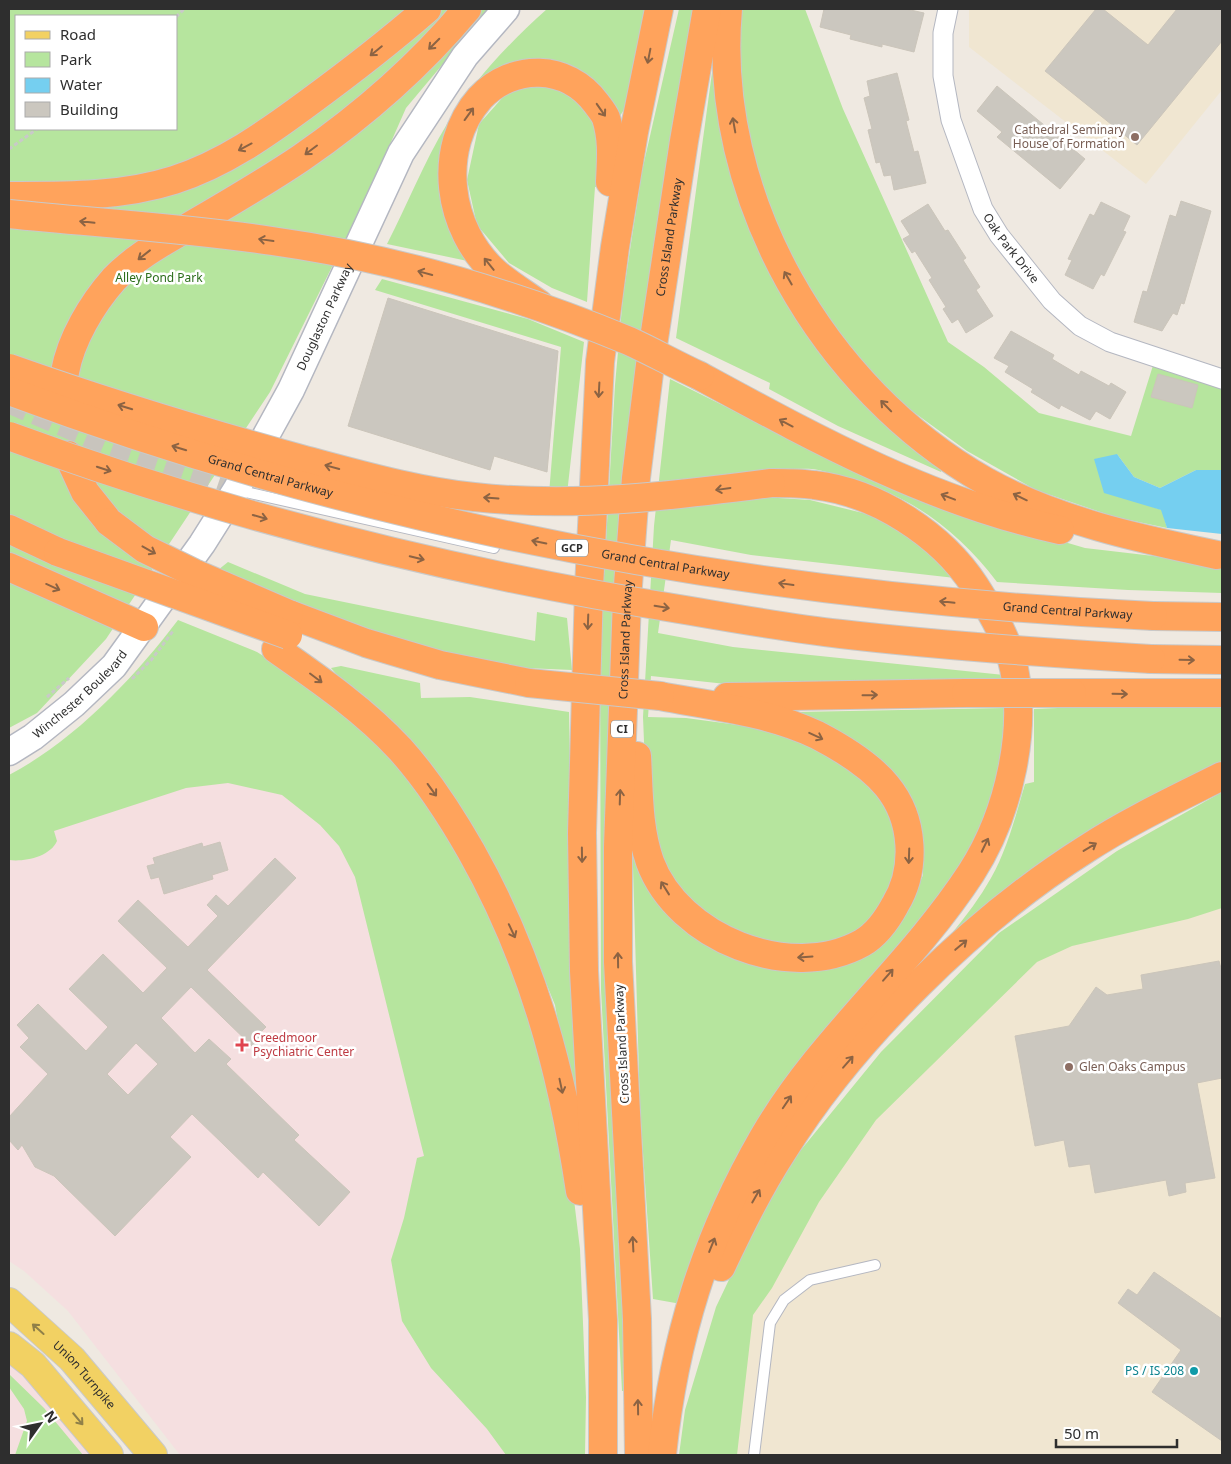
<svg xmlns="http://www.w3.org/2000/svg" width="1231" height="1464" viewBox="0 0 1231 1464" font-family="'Noto Sans',sans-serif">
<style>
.education{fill:#f0e6d1}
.medical{fill:#f5dfe0}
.green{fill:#b6e59e;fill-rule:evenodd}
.water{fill:#75cff0}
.building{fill:#cbc7bf;stroke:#cbc5ba;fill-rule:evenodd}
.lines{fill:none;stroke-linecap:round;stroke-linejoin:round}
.minor-tunnel{stroke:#c8c4bd;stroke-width:19;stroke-dasharray:19 9;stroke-linecap:butt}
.service-casing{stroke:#b4b7c1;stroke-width:12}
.minor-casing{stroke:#b4b7c1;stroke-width:21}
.secondary-casing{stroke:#b4b7c1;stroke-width:29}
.primary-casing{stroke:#c9c9c9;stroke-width:30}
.motorway-casing{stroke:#c9c9c9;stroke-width:30}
.path{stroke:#c9c9c9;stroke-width:3;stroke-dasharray:4 2.5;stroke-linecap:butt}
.service{stroke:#fff;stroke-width:10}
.minor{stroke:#fff;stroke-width:19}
.secondary{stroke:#fff;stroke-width:26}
.primary{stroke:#f2d163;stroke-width:28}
.motorway{stroke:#ffa35c;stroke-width:28}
.motorway-bridge-casing{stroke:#c9c9c9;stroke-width:30;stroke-linecap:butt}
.motorway-bridge{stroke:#ffa35c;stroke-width:28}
.oneway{stroke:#8c6343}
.oneway2{stroke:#908048}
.education-dot{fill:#8d6e63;stroke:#fff;stroke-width:2}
.health-dot{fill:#e0444e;stroke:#fff;stroke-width:2}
.culture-dot{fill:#0f9aa8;stroke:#fff;stroke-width:2}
.labels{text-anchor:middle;stroke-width:5;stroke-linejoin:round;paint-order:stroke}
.shield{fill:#fff;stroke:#6d6d6d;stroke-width:1}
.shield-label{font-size:11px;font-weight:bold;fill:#2e2e2e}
.education-label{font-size:12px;fill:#785e54;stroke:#fff;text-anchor:end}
.street-label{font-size:12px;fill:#2e2e2e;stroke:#fff}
.park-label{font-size:12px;fill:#2c6e1b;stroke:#fff}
.health-label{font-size:12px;fill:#be3a42;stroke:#fff;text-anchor:start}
.culture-label{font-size:12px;fill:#0d838f;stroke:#fff;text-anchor:end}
</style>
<rect width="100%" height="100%" fill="#efe9e1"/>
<path class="education" d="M969 9H1222V90L1146 184 969 47Z
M1222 897V1455H727L735 1366 796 1187 1037 947Z"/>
<path class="medical" d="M229 688 353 793 562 1455H180L68 1311 24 1271 9 1261V792Z
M9 1361 39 1384 99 1455H9Z"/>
<path class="green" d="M9 9H489L406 108 369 192 270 392 106 639 37 713 9 728ZM16 16H176V129H16Z
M547 9H648L625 108 615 124 556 63 457 120 477 263 387 244C407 205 424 162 447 124 473 81 509 43 547 9Z
M679 9H695L631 436 611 647 607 989 627 1358 625 1391H622L601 990 600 645 615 385 623 296 642 171Z
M736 9H805L843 109 948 342 984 367 1039 413 1131 436 1155 359 1222 380V470H1196L1160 488 1134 477 1117 454 1138 502 1162 510 1167 528 1115 517 1036 490 967 451 886 392 833 335 795 273 747 156 734 47Z
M719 21 786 286 940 460 941 472 838 426 769 389 770 383 676 338Z
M553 80 604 127V186L595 187 587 302 552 288 509 263 477 225 467 180 479 124 511 88Z
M382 279 528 319 584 342 567 494H549L561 347 375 290Z
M670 379 867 477 972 515 1085 548 1222 564V593L1128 590 997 582C957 529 907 493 842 476 833 474 822 470 812 469 795 468 776 471 759 472L763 497 810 500 875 516 928 547 964 579 751 555 671 540 658 633 733 647 1004 675V683L726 684 651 676 648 717 686 718 775 730 835 752 876 785 902 838 897 891 861 933 815 947 758 942 701 913 661 867 647 815 643 717 654 526Z
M228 562 305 594 535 641 537 612 567 618 572 670 478 666 399 645 218 570Z
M178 620 257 652 322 693 407 769 469 859 531 996 565 1126 580 1249 586 1397 585 1455H506L487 1429 431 1368 402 1321 391 1260 404 1218 417 1158 424 1156 355 877 339 846 320 825 282 795 228 783 186 788 54 831 57 841C50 857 24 862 9 860V775C74 741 134 678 178 620Z
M341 666 420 683 421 698 470 697 569 712 575 1026 581 1126 577 1129 555 1005 511 897 476 832 331 668Z
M1222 701V770L908 986C936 951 969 917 991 878 1007 850 1016 815 1025 784L1034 782V709Z
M1004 708 1003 767 969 855 681 1304 653 1299 640 1109 632 833 725 951 868 948 905 916 923 875 921 823 896 776 853 741 798 712Z
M1222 792V908L1188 919 1072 946 1037 962 876 1120 819 1202 772 1288 753 1315 737 1455H679L685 1410 716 1307 755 1225 796 1156 881 1052 999 933 1117 851Z
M9 1374 44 1408 83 1455H15L27 1421 24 1409 9 1387Z"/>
<path class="water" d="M1117 454 1134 477 1160 488 1196 470H1222V534L1167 528 1161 510 1104 493 1094 459Z"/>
<path class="building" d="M824 9H906L924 13 914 52 882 44V47L850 39 851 35 820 27Z
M1096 9H1103L1148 45 1177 9H1222V41L1137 145 1045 71Z
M897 73 909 120 906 121 914 152 918 151 926 183 894 190 891 175 884 176 880 162 876 163 868 130 872 129 864 98 870 96 867 81Z
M997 86 1085 159 1060 189 997 137 1002 132 977 111Z
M1181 201 1211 211 1184 304 1181 303 1177 315 1173 313 1162 331 1134 322 1143 291 1147 292 1170 215 1176 217Z
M1101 202 1130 216 1123 231 1126 232 1104 276 1101 274 1093 289 1065 275 1072 260 1068 259 1090 214 1094 216Z
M928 204 945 231 948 230 966 258 963 260 980 287 976 290 993 316 966 333 958 319 952 323 943 309 946 307 929 280 932 278 915 251 912 253 903 239 910 235 901 221Z
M388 298 558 351 547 472 494 456 490 470 348 426Z
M1011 331 1054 355 1052 359 1079 375 1081 371 1109 386 1111 383 1126 392 1110 419 1096 411 1090 420 1061 405 1059 409 1031 392 1033 389 1005 372 1009 366 994 358Z
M1158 374 1198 385 1192 408 1151 397Z
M220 842 228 870 212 875 213 879 164 894 159 877 151 879 147 866 155 864 153 858 202 843 203 847Z
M275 858 296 878 207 970 266 1027 261 1032 265 1037 254 1048 191 987 161 1018 195 1053 209 1039 231 1059 226 1064 299 1135 294 1140 350 1192 319 1226 263 1172 258 1178 192 1114 170 1137 191 1157 115 1236 54 1176 35 1167 22 1145 18 1150 9 1140V1117L48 1074 20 1047 29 1038 17 1025 38 1004 86 1051 108 1027 69 989 103 954 143 993 167 968 118 921 138 900 188 947 218 916 207 905 216 895 228 906ZM136 1043 158 1064 128 1095 107 1074Z
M1219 961 1222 972V1078L1197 1083 1215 1178 1185 1183 1186 1192 1169 1196 1166 1180 1095 1193 1090 1164 1069 1167 1064 1140 1035 1146 1015 1036 1069 1026 1096 987 1107 995 1143 989 1141 975Z
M1154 1272 1222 1319V1441L1152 1392 1181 1350 1118 1303 1128 1289 1137 1295Z"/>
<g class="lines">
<path class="minor-tunnel" d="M9 404 105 445 236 490"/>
<g class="service-casing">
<path id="service" d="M237 490 494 548
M754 1455 770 1323 784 1300 810 1280 875 1265"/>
</g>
<g class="minor-casing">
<g id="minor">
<path id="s1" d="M948 9 943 33V76L951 120 983 209 999 235 1052 301 1080 326 1110 342 1222 379"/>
</g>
</g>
<g class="secondary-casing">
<g id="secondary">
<path id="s2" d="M9 752 33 737 74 704 114 666 202 544 236 490 291 390 401 153 465 56 506 9"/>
</g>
</g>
<g class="primary-casing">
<g id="primary">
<path id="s3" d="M9 1302 72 1359 153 1455"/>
<path d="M9 1346 33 1365 109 1455"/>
</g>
</g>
<g class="motorway-casing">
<g id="motorway">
<path d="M728 9C711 196 823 389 985 481 1057 521 1137 538 1217 555"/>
<path d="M9 196C63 196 121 197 174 180 224 164 266 134 308 103 349 73 389 42 427 9"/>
<path d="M539 304C525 294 509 284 496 273 447 230 436 148 480 98 513 63 567 64 596 103 599 107 604 113 606 118 613 140 611 160 610 182"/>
<path d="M700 376C816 439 930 502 1060 530"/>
<path d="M62 410C63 397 63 384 65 372 71 339 92 304 114 279 137 255 167 240 195 223 231 202 267 181 301 158 362 116 420 65 467 9"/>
<path d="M68 455 85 492 109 522"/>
<path d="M9 529 58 552"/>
<path d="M9 567 144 627"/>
<path d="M289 614 366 643 440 665 529 683"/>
<path d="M1153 616 1222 617"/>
<path d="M276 649C319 679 364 710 400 749 428 780 451 816 471 851 532 959 562 1070 580 1191"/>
<path d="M1151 659 1222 660"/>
<path d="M1072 693H1222"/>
<path d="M727 697 966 693"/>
<path d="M637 756C639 792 638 828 650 862 678 938 790 983 862 943 876 935 888 918 895 905 917 869 914 819 887 786 869 764 842 748 817 735 769 712 712 706 660 696"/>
<path d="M721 1267C740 1227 759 1188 783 1151 852 1039 975 919 1086 849 1129 821 1176 799 1222 776"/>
<path d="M603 1455V1320L584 971 582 833 589 588 600 362 615 247 634 132 659 9"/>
<path id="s4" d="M639 1455 637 1319 618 962V847L627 599 636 478 650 365 684 141 707 9"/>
<path d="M662 1455C674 1339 705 1239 763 1138 820 1039 909 968 971 873 1009 814 1030 725 1011 656 1003 631 989 608 975 586 941 534 876 492 814 485 800 483 785 483 771 483"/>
</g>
</g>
<path class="path" d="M176 17 184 9
M9 149 37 129
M132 679 152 659 173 631
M47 697 69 678"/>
<use href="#service" class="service"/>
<use href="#minor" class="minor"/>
<use href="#secondary" class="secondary"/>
<use href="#primary" class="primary"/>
<use href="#motorway" class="motorway"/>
<g class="motorway-bridge-casing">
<g id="motorway-bridge">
<path d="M9 214C97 223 185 228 272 241 394 258 515 294 629 341 653 352 676 365 700 376"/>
<path d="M9 368C105 402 203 432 301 459 358 474 416 491 474 497 573 508 673 496 771 483"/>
<path id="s5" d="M9 391C375 528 763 598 1153 616"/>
<path d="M9 436C226 516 450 572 679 609 733 618 787 628 841 634 944 646 1048 653 1151 659"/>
<path d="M109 522 145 549 194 573 289 614"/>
<path d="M58 552 288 635"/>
<path d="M529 683 660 696"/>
<path d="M966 693H1072"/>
</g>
</g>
<use href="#motorway-bridge" class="motorway-bridge"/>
</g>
<defs><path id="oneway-shaft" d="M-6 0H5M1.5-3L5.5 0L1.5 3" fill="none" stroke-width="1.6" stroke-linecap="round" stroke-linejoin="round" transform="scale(1.25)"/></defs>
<g class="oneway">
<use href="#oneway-shaft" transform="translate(434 44) rotate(135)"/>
<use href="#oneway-shaft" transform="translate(376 51) rotate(141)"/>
<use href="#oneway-shaft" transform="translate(649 56) rotate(101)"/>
<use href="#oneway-shaft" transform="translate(601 110) rotate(55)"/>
<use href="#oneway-shaft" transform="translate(469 114) rotate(-54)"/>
<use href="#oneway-shaft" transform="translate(734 125) rotate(-100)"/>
<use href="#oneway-shaft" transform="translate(245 147) rotate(152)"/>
<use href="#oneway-shaft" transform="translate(311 150) rotate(143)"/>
<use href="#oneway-shaft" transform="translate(87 222) rotate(-174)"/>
<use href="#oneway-shaft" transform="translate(266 240) rotate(-172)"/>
<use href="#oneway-shaft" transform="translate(144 255) rotate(142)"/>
<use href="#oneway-shaft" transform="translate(489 264) rotate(-129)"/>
<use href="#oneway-shaft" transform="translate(425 273) rotate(-165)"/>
<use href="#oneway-shaft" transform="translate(788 278) rotate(-120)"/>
<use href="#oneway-shaft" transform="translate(599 390) rotate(93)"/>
<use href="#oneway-shaft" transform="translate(886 406) rotate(-134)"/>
<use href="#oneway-shaft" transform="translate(125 407) rotate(-163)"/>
<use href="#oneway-shaft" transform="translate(786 423) rotate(-152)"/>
<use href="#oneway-shaft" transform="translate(179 448) rotate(-163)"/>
<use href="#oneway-shaft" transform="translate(332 467) rotate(-165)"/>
<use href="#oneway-shaft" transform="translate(104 469) rotate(18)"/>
<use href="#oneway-shaft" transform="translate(723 489) rotate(172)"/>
<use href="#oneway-shaft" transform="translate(948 497) rotate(-159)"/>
<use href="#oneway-shaft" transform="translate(1020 497) rotate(-154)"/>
<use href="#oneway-shaft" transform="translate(491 498) rotate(-176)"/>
<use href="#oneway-shaft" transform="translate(260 517) rotate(16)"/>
<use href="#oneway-shaft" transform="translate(539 542) rotate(-168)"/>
<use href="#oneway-shaft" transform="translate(149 550) rotate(29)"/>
<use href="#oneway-shaft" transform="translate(417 558) rotate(14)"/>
<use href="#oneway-shaft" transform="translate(786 584) rotate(-172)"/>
<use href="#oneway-shaft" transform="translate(53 587) rotate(24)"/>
<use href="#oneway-shaft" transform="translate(947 602) rotate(-174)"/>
<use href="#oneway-shaft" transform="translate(662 607) rotate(9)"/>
<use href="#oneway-shaft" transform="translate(588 622) rotate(92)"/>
<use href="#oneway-shaft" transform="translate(1187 660) rotate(1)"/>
<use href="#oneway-shaft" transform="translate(316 678) rotate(37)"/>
<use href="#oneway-shaft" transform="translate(1120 694) rotate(1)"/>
<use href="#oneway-shaft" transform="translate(870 695) rotate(-1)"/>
<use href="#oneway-shaft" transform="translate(816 736) rotate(25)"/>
<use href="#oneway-shaft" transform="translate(432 790) rotate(54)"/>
<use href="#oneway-shaft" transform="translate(620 797) rotate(-88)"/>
<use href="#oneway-shaft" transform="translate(985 845) rotate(-64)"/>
<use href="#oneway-shaft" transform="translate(1090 847) rotate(-31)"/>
<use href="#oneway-shaft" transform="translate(582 855) rotate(89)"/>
<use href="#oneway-shaft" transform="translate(909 856) rotate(92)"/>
<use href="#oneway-shaft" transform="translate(665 888) rotate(-122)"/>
<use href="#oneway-shaft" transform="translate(512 931) rotate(65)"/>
<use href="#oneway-shaft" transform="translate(961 945) rotate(-40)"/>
<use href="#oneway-shaft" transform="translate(805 957) rotate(176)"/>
<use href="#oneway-shaft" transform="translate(618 960) rotate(-91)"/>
<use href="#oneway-shaft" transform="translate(888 975) rotate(-49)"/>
<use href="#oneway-shaft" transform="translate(848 1062) rotate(-49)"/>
<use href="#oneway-shaft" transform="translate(561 1086) rotate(78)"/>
<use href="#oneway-shaft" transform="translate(787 1102) rotate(-56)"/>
<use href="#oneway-shaft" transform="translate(756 1196) rotate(-60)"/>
<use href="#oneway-shaft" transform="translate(633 1244) rotate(-93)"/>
<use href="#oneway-shaft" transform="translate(712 1245) rotate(-68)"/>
<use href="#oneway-shaft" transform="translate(638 1407) rotate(-91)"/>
</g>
<g class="oneway2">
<use href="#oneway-shaft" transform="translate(38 1329) rotate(-138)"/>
<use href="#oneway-shaft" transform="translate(78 1419) rotate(50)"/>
</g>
<g class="education-dot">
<circle cx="1135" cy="137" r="5"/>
<circle cx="1069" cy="1067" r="5"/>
</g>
<path class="health-dot" d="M239.5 1037.5h5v5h5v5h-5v5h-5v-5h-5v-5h5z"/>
<circle class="culture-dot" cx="1194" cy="1371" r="5"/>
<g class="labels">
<g class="shield">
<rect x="556" y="539.5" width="32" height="17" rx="4"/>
<rect x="611" y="720.5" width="22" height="17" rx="4"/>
</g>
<g class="shield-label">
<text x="572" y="552">GCP</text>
<text x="622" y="733">CI</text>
</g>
<g class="education-label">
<text x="1125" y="134">Cathedral Seminary<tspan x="1125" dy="14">House of Formation</tspan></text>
<text x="1079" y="1071" text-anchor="start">Glen Oaks Campus</text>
</g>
<g class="street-label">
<text dy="4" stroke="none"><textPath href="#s4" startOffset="1221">Cross Island Parkway</textPath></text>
<text dy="4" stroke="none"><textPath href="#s1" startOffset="255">Oak Park Drive</textPath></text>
<text dy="4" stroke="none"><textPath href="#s2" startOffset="545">Douglaston Parkway</textPath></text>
<text dy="4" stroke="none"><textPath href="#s5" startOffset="275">Grand Central Parkway</textPath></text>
<text dy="4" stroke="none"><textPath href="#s5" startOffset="680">Grand Central Parkway</textPath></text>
<text dy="4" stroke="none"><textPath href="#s5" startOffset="1085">Grand Central Parkway</textPath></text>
<text dy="4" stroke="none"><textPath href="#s4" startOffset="816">Cross Island Parkway</textPath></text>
<text dy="4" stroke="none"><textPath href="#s2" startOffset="92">Winchester Boulevard</textPath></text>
<text transform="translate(622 1044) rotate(-93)" y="4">Cross Island Parkway</text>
<text dy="4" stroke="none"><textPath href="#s3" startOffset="105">Union Turnpike</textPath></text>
</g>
<g class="park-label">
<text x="159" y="282">Alley Pond Park</text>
</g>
<g class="health-label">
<text x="253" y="1042">Creedmoor<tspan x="253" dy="14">Psychiatric Center</tspan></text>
</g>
<g class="culture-label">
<text x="1184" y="1375">PS / IS 208</text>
</g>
</g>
<rect width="1231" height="1464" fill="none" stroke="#2e2e2e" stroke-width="20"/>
<rect x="15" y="15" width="162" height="115" fill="#ffffff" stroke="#ababab"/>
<rect x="25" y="31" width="25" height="8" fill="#f2d163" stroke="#ababab"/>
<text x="60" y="40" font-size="15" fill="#2e2e2e">Road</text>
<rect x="25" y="52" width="25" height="15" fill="#b6e59e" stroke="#ababab"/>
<text x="60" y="65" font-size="15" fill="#2e2e2e">Park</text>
<rect x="25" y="78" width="25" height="15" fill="#75cff0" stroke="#ababab"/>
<text x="60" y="90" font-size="15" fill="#2e2e2e">Water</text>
<rect x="25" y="102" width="25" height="15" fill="#cbc7bf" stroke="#ababab"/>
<text x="60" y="115" font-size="15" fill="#2e2e2e">Building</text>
<g transform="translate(40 1424) rotate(57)" stroke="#ffffff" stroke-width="4" paint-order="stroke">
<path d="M0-4L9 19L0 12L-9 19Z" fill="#2e2e2e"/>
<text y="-8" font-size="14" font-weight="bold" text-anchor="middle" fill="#2e2e2e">N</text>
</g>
<path d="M1056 1439v8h121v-8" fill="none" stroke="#2e2e2e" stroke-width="2.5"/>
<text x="1064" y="1439" font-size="15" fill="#2e2e2e" stroke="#ffffff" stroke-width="4" paint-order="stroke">50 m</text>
</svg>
